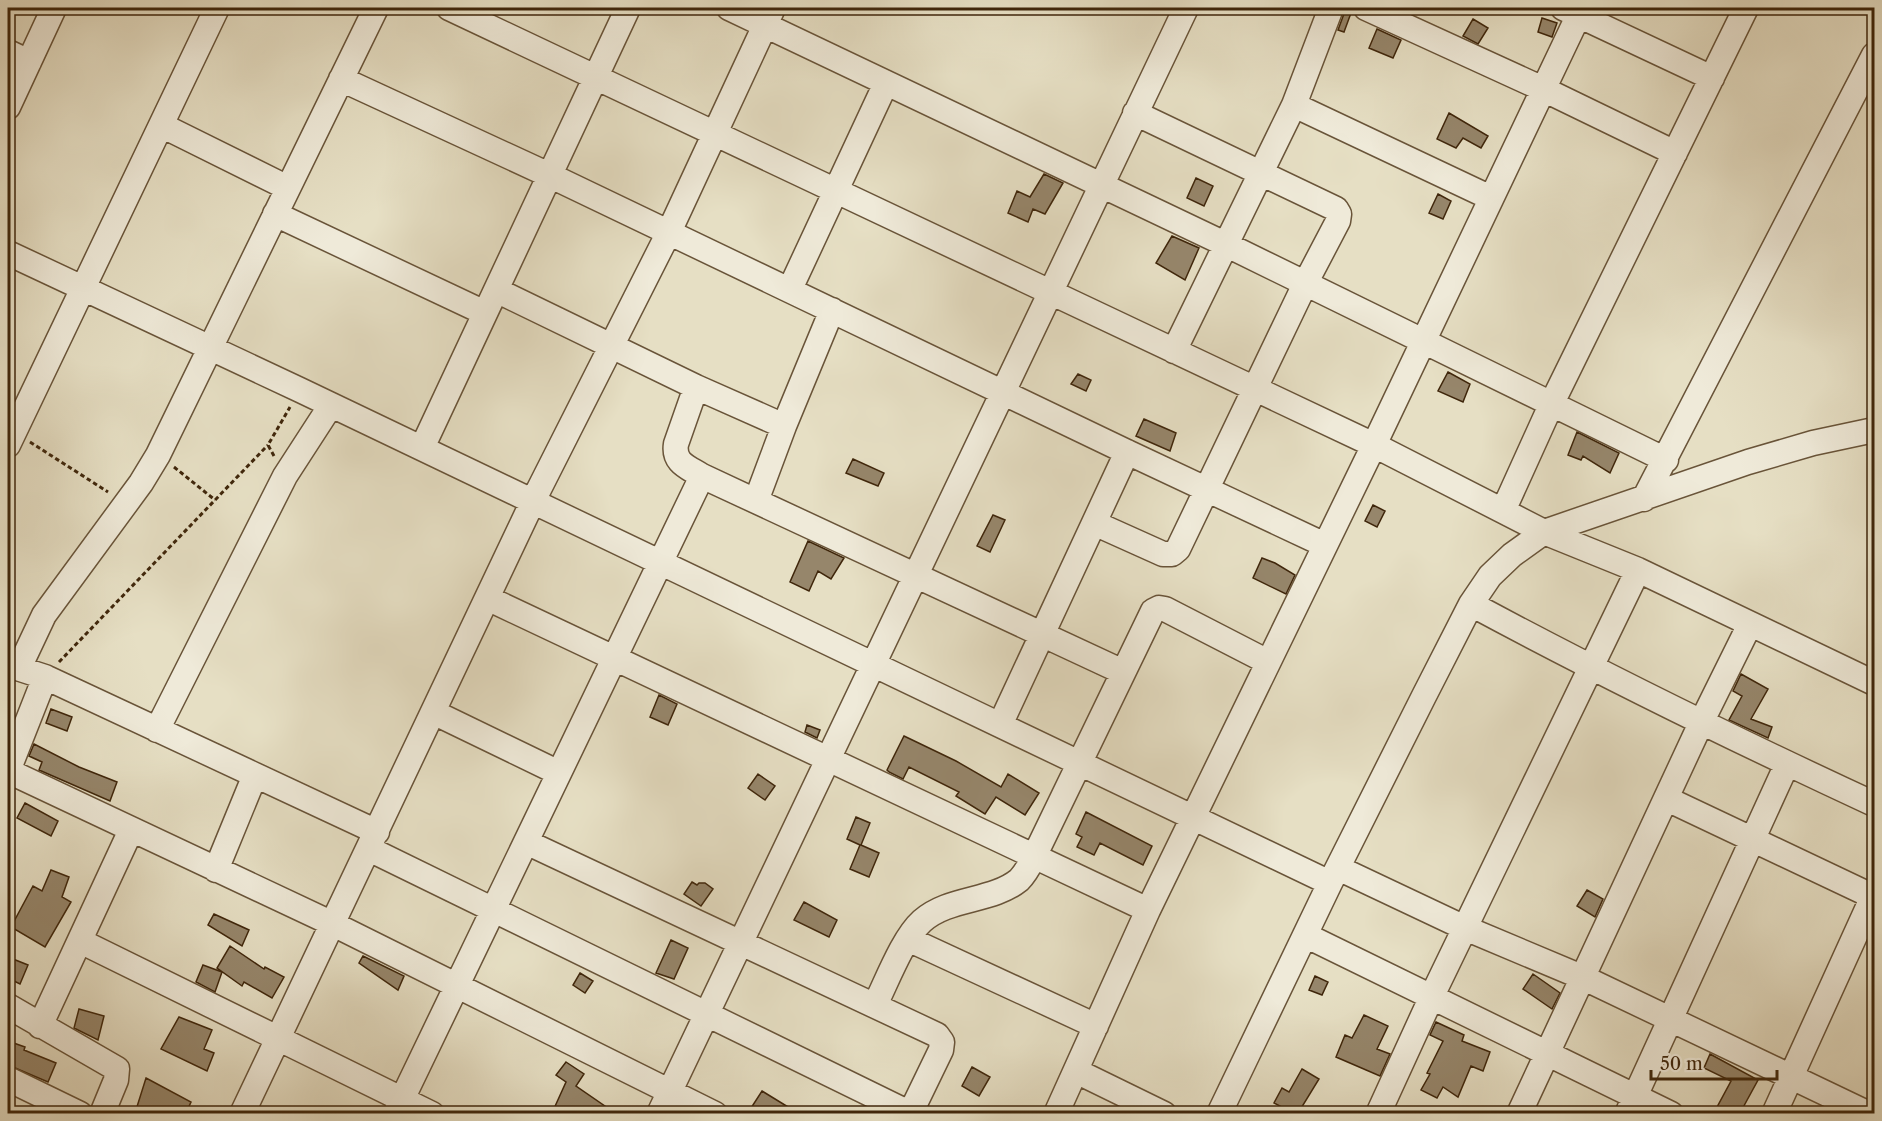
<svg xmlns="http://www.w3.org/2000/svg" width="1882" height="1121" viewBox="0 0 1882 1121" font-family="'Libre Caslon Text',serif">
<style>
.building{fill:#96866b;stroke:#3f260b;stroke-width:1.5}
.lines{fill:none;stroke-linecap:round;stroke-linejoin:round}
.minor-casing{stroke:#695439;stroke-width:27}
.path{stroke:#3f260b;stroke-width:3;stroke-dasharray:4.5 3;stroke-linecap:butt}
.minor{stroke:#efead9;stroke-width:24}
</style>
<rect width="100%" height="100%" fill="#e6dfc4"/>
<filter id="stains"><feTurbulence type="fractalNoise" baseFrequency=".00333" numOctaves="4"/><feColorMatrix values="0 0 0 0 .2 0 0 0 0 .09 0 0 0 0 .02 0 0 0 .5 -.17"/></filter>
<radialGradient id="worn" r=".72"><stop offset=".6" stop-color="#630" stop-opacity="0"/><stop offset="1" stop-color="#630" stop-opacity=".3"/></radialGradient>
<path class="building" d="M1345 11 1351 13 1344 32 1338 30Z
M1542 18 1557 23 1552 37 1538 32Z
M1473 19 1488 28 1478 44 1463 36Z
M1377 29 1401 40 1393 58 1369 48Z
M1449 113 1488 136 1481 148 1463 138 1456 148 1437 139Z
M1044 174 1063 183 1045 214 1033 209 1028 222 1008 213 1017 191 1030 197Z
M1196 178 1213 186 1204 206 1187 198Z
M1438 194 1451 201 1443 219 1429 213Z
M1172 236 1199 248 1185 280 1156 263Z
M1448 372 1470 384 1463 402 1438 391Z
M1078 374 1091 380 1086 391 1071 384Z
M1144 419 1176 433 1170 451 1136 436Z
M1577 432 1619 453 1610 473 1583 456 1581 460 1568 455Z
M853 459 884 473 878 486 846 473Z
M1373 505 1385 511 1377 527 1365 521Z
M993 515 1005 520 990 552 977 546Z
M808 541 844 558 831 579 818 571 809 591 790 582Z
M1262 558 1275 563 1295 575 1286 594 1253 578Z
M1741 674 1768 689 1751 719 1772 727 1768 738 1729 720 1742 696 1733 691Z
M659 695 677 704 668 725 650 717Z
M51 709 72 717 67 731 46 723Z
M807 725 820 730 817 738 805 732Z
M904 736 956 761 1001 787 1008 774 1039 793 1025 815 996 797 985 814 956 796 959 792 909 767 903 779 889 772 887 770Z
M34 744 79 767 117 782 110 801 39 770 42 762 29 756Z
M758 774 775 786 765 800 748 788Z
M25 803 58 821 51 836 17 818Z
M1086 812 1152 846 1143 865 1100 843 1094 855 1077 847 1082 837 1076 834Z
M856 817 870 823 861 845 879 853 869 877 850 869 860 845 847 839Z
M51 870 69 877 62 897 71 902 45 947 11 927 33 886 42 891Z
M692 882 697 885 699 883H705L713 889 701 906 684 894Z
M1587 890 1603 899 1595 917 1577 906Z
M804 902 837 920 829 937 794 920Z
M214 914 249 930 242 946 208 925Z
M671 940 688 948 674 979 656 973Z
M230 946 264 969 265 967 284 977 272 998 244 982 242 986 217 968Z
M363 956 404 976 398 990 359 963Z
M8 957 28 965 20 984 8 978Z
M203 965 222 972 215 992 196 982Z
M580 973 593 981 585 993 573 985Z
M1533 974 1560 993 1552 1009 1523 989Z
M1315 976 1328 982 1322 995 1309 990Z
M79 1009 104 1016 98 1040 74 1028Z
M1364 1015 1388 1026 1377 1049 1390 1054 1380 1076 1336 1057 1345 1035 1352 1038Z
M179 1017 212 1030 204 1049 214 1053 207 1071 161 1049Z
M1436 1022 1464 1035 1462 1041 1490 1052 1483 1071 1471 1066 1458 1097 1443 1087 1437 1098 1421 1090 1430 1074 1427 1073 1443 1041 1430 1035Z
M8 1041 25 1047 24 1050 56 1063 48 1082 8 1065Z
M1710 1054 1758 1080 1740 1113H1724L1716 1109 1731 1081 1704 1068Z
M566 1062 584 1074 576 1086 615 1113H552L566 1082 556 1075Z
M972 1067 990 1077 979 1096 962 1086Z
M1302 1069 1319 1079 1300 1110 1294 1107 1291 1112 1274 1103 1282 1088 1289 1092Z
M146 1078 191 1102 186 1113H135Z
M762 1091 798 1113H760L751 1108Z"/>
<g class="lines">
<g class="minor-casing">
<path id="minor" d="M449 8 1374 445 1544 532 1638 570 1874 683
M729 8 1225 244 1666 460
M1366 8 1543 89 1675 153
M1563 8 1712 78
M8 52 29 62
M341 79 549 175 1127 452 1325 545
M1294 105 1491 198
M8 107 54 8
M161 125 288 188
M275 214 485 313
M8 253 300 390 1330 883
M790 289 886 83
M496 290 696 387 784 426
M1174 351 1294 105 1331 8
M696 387 676 444C673 463 688 467 702 476L1123 672
M8 445 217 8
M422 448 628 8
M1644 499 1874 55
M756 501 784 426 832 310
M1503 511 1551 405 1746 8
M1094 523 1163 554H1172L1178 549 1305 284 1338 221 1339 214 1336 209 1135 113
M487 598 1148 910
M1471 604C1603 675 1738 741 1874 804
M8 665 45 677 377 832
M19 668 44 615 141 483 158 455 376 8
M433 712 559 773
M1000 725 1127 452
M157 730 285 476 331 405
M8 771 333 924 715 1114
M8 771 45 677
M1667 799 1874 897
M526 842 937 1035 942 1042 941 1050 910 1114
M369 849 911 1114
M1338 868 1465 928 1584 978 1869 1114
M216 870 255 775
M1305 935 1671 1114
M908 939 1096 1026
M80 941 432 1114
M875 1005C887 981 903 938 922 921 949 897 992 902 1019 880 1025 874 1030 865 1034 857L1153 611 1159 608 1165 609 1268 662
M8 1006 117 1069 116 1080 102 1114
M40 1026 131 830
M1076 1071 1164 1114
M8 1079 80 1114
M242 1114 533 501 669 232 773 8
M395 1114 702 476
M659 1114 1186 8
M1056 1114 1148 910 1374 445 1582 8
M1219 1114 1330 883 1424 696 1471 604 1490 576 1512 555 1544 532 1748 462 1813 443 1874 430
M1378 1114 1432 996 1638 570
M1519 1114 1701 723 1750 624
M1627 1114 1787 764
M1774 1114 1874 894"/>
</g>
<path class="path" d="M30 442 108 492
M274 456 268 445 290 407
M174 467 215 500
M59 662 268 445"/>
<use href="#minor" class="minor"/>
</g>
<rect width="1882" height="1121" fill="none" stroke="#e6dfc4" stroke-width="30"/>
<rect x="9" y="9" width="1864" height="1103" fill="none" stroke="#3f260b" stroke-width="3"/>
<rect x="15" y="15" width="1852" height="1091" fill="none" stroke="#3f260b" stroke-width="1.5"/>
<path d="M1651 1070v9h126v-9" fill="none" stroke="#3f260b" stroke-width="3"/>
<text x="1660" y="1070" font-size="18" fill="#3f260b" stroke="#efead9" stroke-width="4.5" paint-order="stroke">50 m</text>
<rect width="100%" height="100%" filter="url(#stains)"/>
<rect width="100%" height="100%" fill="url(#worn)"/>
</svg>
